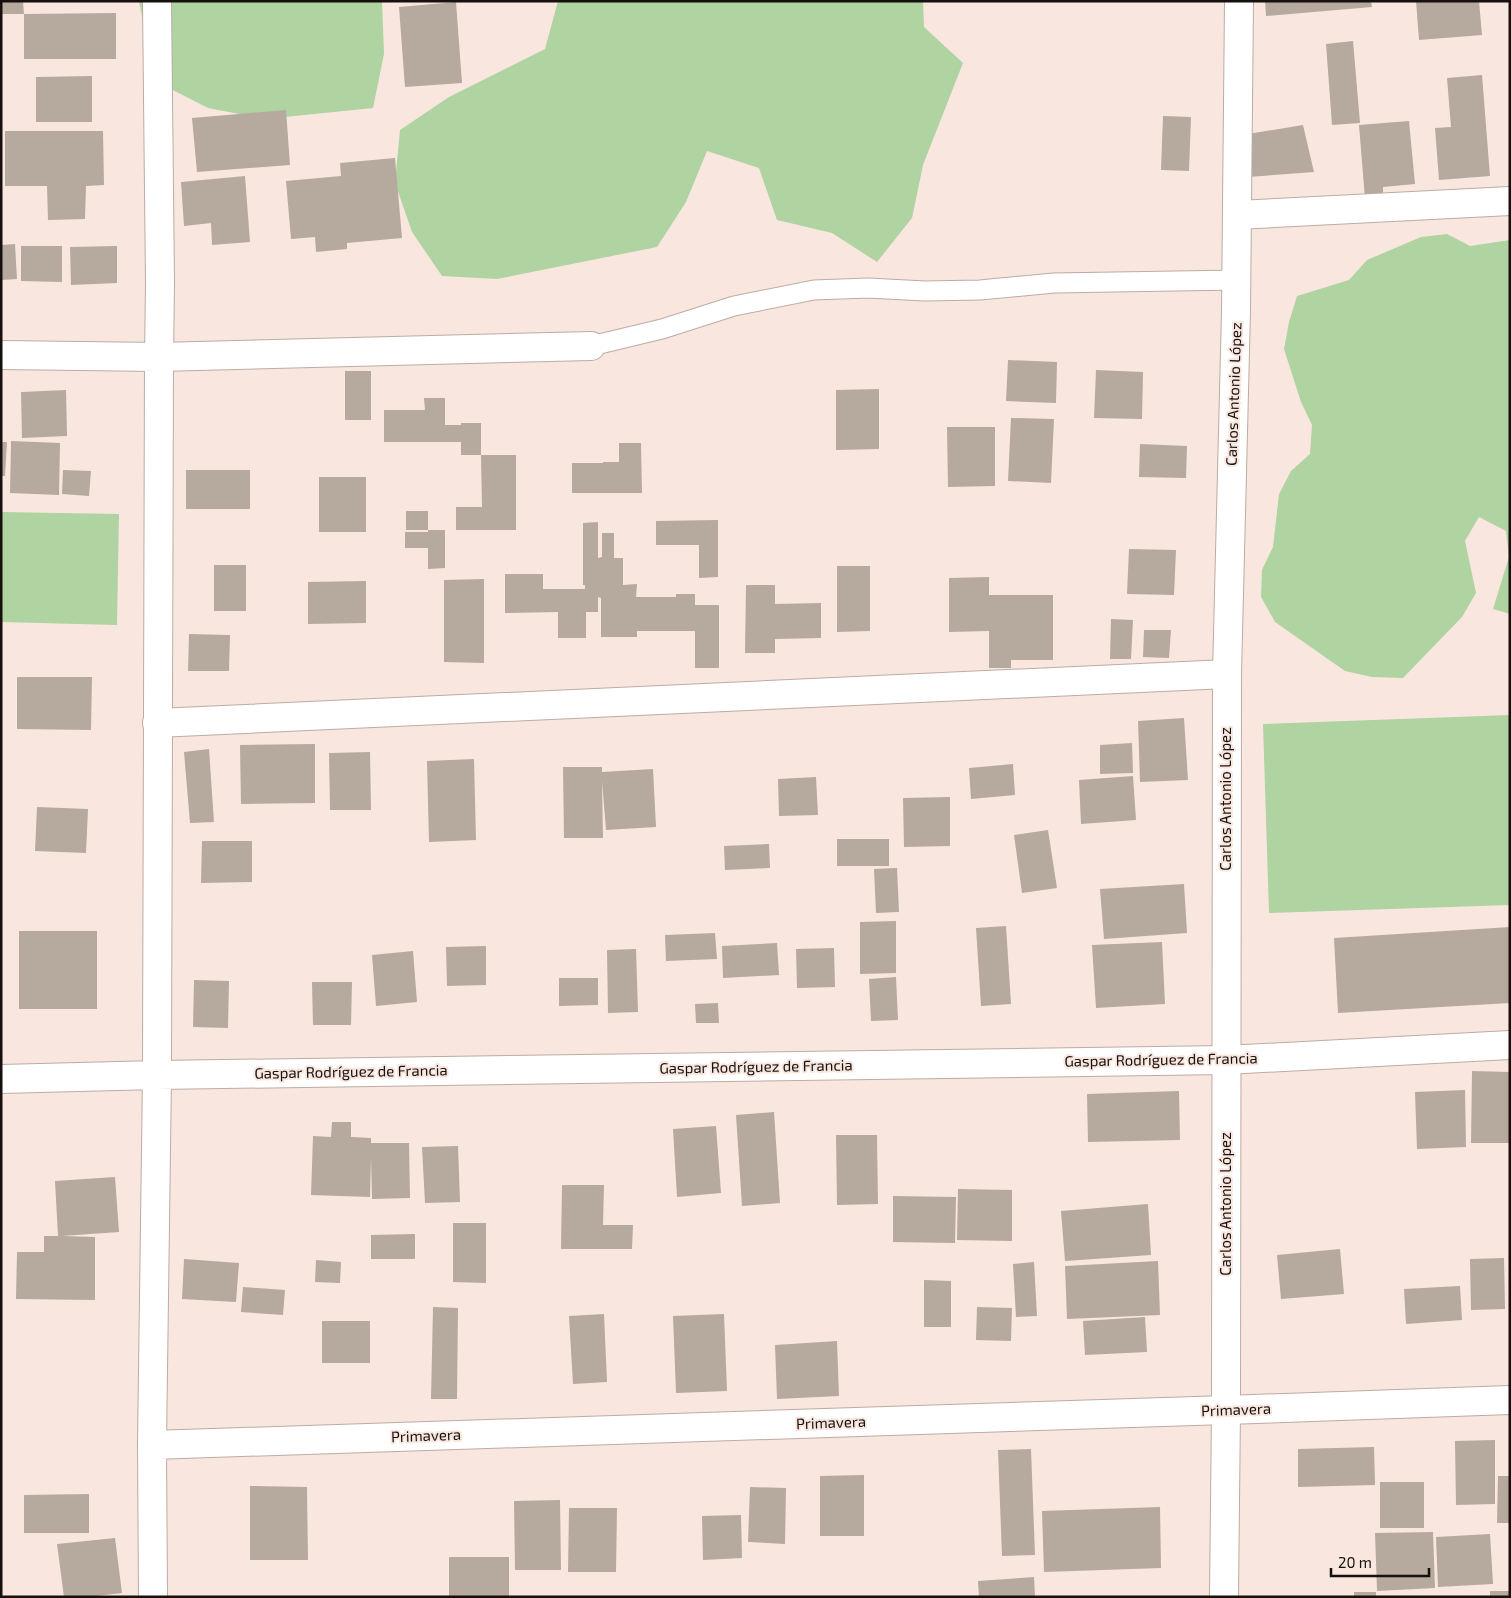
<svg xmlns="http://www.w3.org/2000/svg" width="1511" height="1598" viewBox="0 0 1511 1598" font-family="'Exo 2',sans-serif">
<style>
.green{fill:#afd3a1}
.building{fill:#b6a99d}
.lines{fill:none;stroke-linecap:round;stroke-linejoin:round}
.service-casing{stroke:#bcaca3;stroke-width:21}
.minor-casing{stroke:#bcaca3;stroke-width:30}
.tertiary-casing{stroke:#bcaca3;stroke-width:30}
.service{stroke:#fff;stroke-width:19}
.minor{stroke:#fff;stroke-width:28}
.tertiary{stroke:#fff;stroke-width:28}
.labels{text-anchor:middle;stroke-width:4;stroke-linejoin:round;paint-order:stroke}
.street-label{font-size:15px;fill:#16110e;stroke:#f9e7df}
</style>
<rect width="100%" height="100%" fill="#f9e7df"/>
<path class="green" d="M139 1H382L384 54 373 108 265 119 208 108 155 81Z
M558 1H923L924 27 963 63 923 165 912 218 877 262 832 233 777 220 759 168 707 151 686 202 657 247 497 279 442 276 412 232 395 183 400 130 449 97 545 49Z
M1447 234 1470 246 1510 240V614L1493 609 1509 557 1506 531 1479 517 1465 541 1476 593 1462 617 1403 678 1372 677 1345 671 1275 622 1261 597 1262 570 1273 547 1279 494 1291 471 1310 454 1312 425 1301 402 1284 349 1289 322 1297 296 1349 280 1367 260 1421 237Z
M1 512 119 514 117 625 1 622Z
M1510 715V905L1269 913 1263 724Z"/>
<path class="building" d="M1 1H23L24 14H1Z
M1265 1H1371L1372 7 1266 16Z
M1416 1H1479L1482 35 1419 40Z
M456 2 462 83 405 87 399 7Z
M116 13V59H24V14Z
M1353 41 1360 123 1332 125 1326 44Z
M1482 75 1490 176 1439 180 1435 128 1451 127 1447 78Z
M92 76V122H36V77Z
M286 110 290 165 197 172 192 118Z
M1163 116 1191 117 1189 171 1161 170Z
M1409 121 1415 184 1383 187V197L1365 199 1359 125Z
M1303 125 1314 172 1247 177 1242 135Z
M5 131H103L104 185 86 186 85 219 48 220 47 186H5Z
M395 158 402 238 347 243V249L316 252 315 237 291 239 286 181 341 176 340 163Z
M245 176 250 242 212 245 211 223 184 226 181 182Z
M15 244 17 279 1 280V245Z
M21 246H62V282L21 281Z
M117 246V283L71 285 70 247Z
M1008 360 1057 362 1056 403 1006 401Z
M1096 370 1143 372 1142 419 1094 418Z
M345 371H371V420H345Z
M879 389V449L836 450V390Z
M66 390 67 436 22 438 21 392Z
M424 398H445V425H461V423H481V455H516V530H456V507H482L481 455H461V442H384V410H425Z
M1011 418 1054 419 1051 483 1008 481Z
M947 427H995V486L948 487Z
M11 441 60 443 59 495 10 493Z
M1 442H7L5 476H1Z
M619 443H641L642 493H572V463H603V462H619Z
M1140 444 1187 446 1186 478 1139 477Z
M63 470 91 471 89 496 62 494Z
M186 470H250V509H186Z
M319 477H366V532H319Z
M406 511H428V530H406Z
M718 520V577L699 578V545H656V521Z
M598 522V558L602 557V533H614V558H623V585L637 584 636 597H676V594H695V605H719V668H695V631H637V637H601V598L598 597V612H586V638H558V612L505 613V574H543V589H585V585H583V523Z
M428 530H445V568L428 569V548H405V532H428Z
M1129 549 1176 550 1174 595 1127 594Z
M214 565H246V611H214Z
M837 566H870V631L837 632Z
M989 577V595H1053V660H1011V668H989V631L949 632V578Z
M484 579V663L444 662V580Z
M366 581V623L308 624V582Z
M746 585H775V604L821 603V638L775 639V653H745Z
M1111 619 1133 620 1131 659H1110Z
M1144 630H1171L1169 658 1143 657Z
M189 634 230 635 229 671H188Z
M17 677H92L91 730 17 729Z
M1184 718 1188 780 1140 782 1138 721Z
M1132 743 1133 773 1100 774V745Z
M315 744V803L241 804 240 745Z
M209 749 214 822 190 823 184 752Z
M370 752 371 810H330L329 753Z
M474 759 476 840 429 842 427 761Z
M1013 764 1015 795 971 799 969 768Z
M563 767H602V772L653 769 656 827 606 830 602 781 603 838H564Z
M1133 776 1136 820 1081 824 1079 780Z
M816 777 818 815 779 816 778 779Z
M950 797V846L904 847 903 798Z
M37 807 88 809 86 853 35 851Z
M1048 830 1057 888 1022 893 1014 835Z
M837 839H889V866H837Z
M202 841H252V882L201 883Z
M769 844 770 868 725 870 724 846Z
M897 868 899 912 876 913 874 869Z
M1184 884 1187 933 1104 939 1100 889Z
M896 921V973L860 974V922Z
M1006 926 1011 1004 981 1006 976 928Z
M1510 927V1003L1338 1013 1334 938Z
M19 931H97V1009H19Z
M715 933 717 959 666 961 665 935Z
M1162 942 1165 1004 1096 1008 1092 945Z
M777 943 779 975 723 978 722 946Z
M486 946V985L447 986 446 947Z
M834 948 835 987 797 988 796 949Z
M636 949 638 1012 608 1013 607 950Z
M413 951 417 1002 376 1006 372 955Z
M896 977 898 1020 871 1021 869 979Z
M559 978H598V1005L559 1006Z
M194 980 229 981 228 1028 193 1027Z
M312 982H352L351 1025H313Z
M718 1003 719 1023H696L695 1004Z
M1472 1071 1510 1072V1143H1471Z
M1465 1090 1466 1147 1417 1149 1415 1092Z
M1179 1091 1180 1140 1088 1142 1087 1094Z
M774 1112 780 1203 742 1206 736 1115Z
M332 1122H351V1137L371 1138V1143H409L410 1198 372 1199 371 1157 370 1197 311 1195 313 1136 331 1137Z
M716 1126 721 1193 677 1197 673 1129Z
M836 1135H877L878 1204 837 1205Z
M458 1146 460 1202 425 1203 422 1147Z
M115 1177 119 1232 62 1236 95 1237V1300L16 1299 17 1252H44V1236H58L55 1181Z
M562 1185H604L603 1225H633L632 1249H561Z
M958 1189 1012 1190V1241L957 1240Z
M893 1196 956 1197 955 1243 893 1242Z
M1148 1204 1151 1255 1065 1261 1061 1211Z
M453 1223H486V1283L453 1282Z
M415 1234V1259H371V1235Z
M1340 1249 1344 1294 1281 1299 1277 1255Z
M1504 1258 1505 1309 1471 1310 1470 1259Z
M184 1259 239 1263 236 1302 182 1299Z
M316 1260 341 1262 340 1283 315 1282Z
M1158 1261 1160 1315 1067 1319 1065 1266Z
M1034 1262 1037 1316 1016 1317 1013 1264Z
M924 1280 951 1281V1327H924Z
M1460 1286 1462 1320 1406 1324 1404 1289Z
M243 1287 285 1290 283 1315 241 1312Z
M433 1307 458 1308 457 1399H431Z
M977 1307 1012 1308 1011 1341 976 1340Z
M604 1314 607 1382 573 1384 569 1316Z
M724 1314 727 1391 676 1393 673 1316Z
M1145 1317 1147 1352 1085 1355 1083 1321Z
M322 1321H370V1363H322Z
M837 1341 839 1396 777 1399 775 1345Z
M1495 1440V1504L1456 1505 1455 1441Z
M1374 1447 1375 1485 1298 1487V1449Z
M1031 1449 1035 1555 1002 1556 998 1450Z
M864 1475V1536H820V1476Z
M1498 1476H1510V1523H1497Z
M1380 1482H1424V1528H1380Z
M250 1486 307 1487 308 1560H250Z
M750 1487 786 1488 785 1544 748 1542Z
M89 1494V1533H24V1495Z
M560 1500 561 1570H515L514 1501Z
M1160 1507 1161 1568 1044 1572 1042 1511Z
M569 1508H617L616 1572H568Z
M741 1515 742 1558 703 1560 702 1516Z
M1433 1532 1435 1588 1377 1591 1375 1533Z
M1490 1534 1493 1584 1438 1587 1436 1537Z
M115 1538 122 1593 88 1597H64L57 1544Z
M449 1557H509V1597H449Z
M1034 1577 1035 1597H979L978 1581Z
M1490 1591H1510V1597H1490Z
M1354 1592H1376V1597H1354Z"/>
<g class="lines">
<g class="service-casing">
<path id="service" d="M591 346 662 329 734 306 814 290 868 288 925 291 980 290 1054 283 1237 280"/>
</g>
<g class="minor-casing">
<path id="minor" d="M1237 215 1510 201
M1 355 159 357 591 346
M157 723 1227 674
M1 1079 157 1075 1226 1060 1510 1045
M152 1445 1226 1410 1510 1400
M153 1597 152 1445 157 1075 159 357 160 284 157 1"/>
</g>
<g class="tertiary-casing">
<path id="tertiary" d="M1224 1597 1226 1410 1227 674 1236 311 1239 1"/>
</g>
<use href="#service" class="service"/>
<use href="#minor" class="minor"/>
<use href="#tertiary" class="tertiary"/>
</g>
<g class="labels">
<g class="street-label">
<text transform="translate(1234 394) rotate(-88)" y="5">Carlos Antonio López</text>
<text transform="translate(1226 799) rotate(-90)" y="5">Carlos Antonio López</text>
<text transform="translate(1161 1060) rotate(-1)" y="5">Gaspar Rodríguez de Francia</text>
<text transform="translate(756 1067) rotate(-1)" y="5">Gaspar Rodríguez de Francia</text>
<text transform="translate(351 1072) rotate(-1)" y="5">Gaspar Rodríguez de Francia</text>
<text transform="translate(1226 1204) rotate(-90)" y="5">Carlos Antonio López</text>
<text transform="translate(1236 1410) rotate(-2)" y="5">Primavera</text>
<text transform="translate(831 1423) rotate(-2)" y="5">Primavera</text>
<text transform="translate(426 1436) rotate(-2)" y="5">Primavera</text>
</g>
</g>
<rect width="1511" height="1598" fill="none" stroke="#16110e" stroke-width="5"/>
<path d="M1331 1568v8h98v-8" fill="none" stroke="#16110e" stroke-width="2.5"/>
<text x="1338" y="1568" font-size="15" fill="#16110e" stroke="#f9e7df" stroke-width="4" paint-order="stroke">20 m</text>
</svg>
